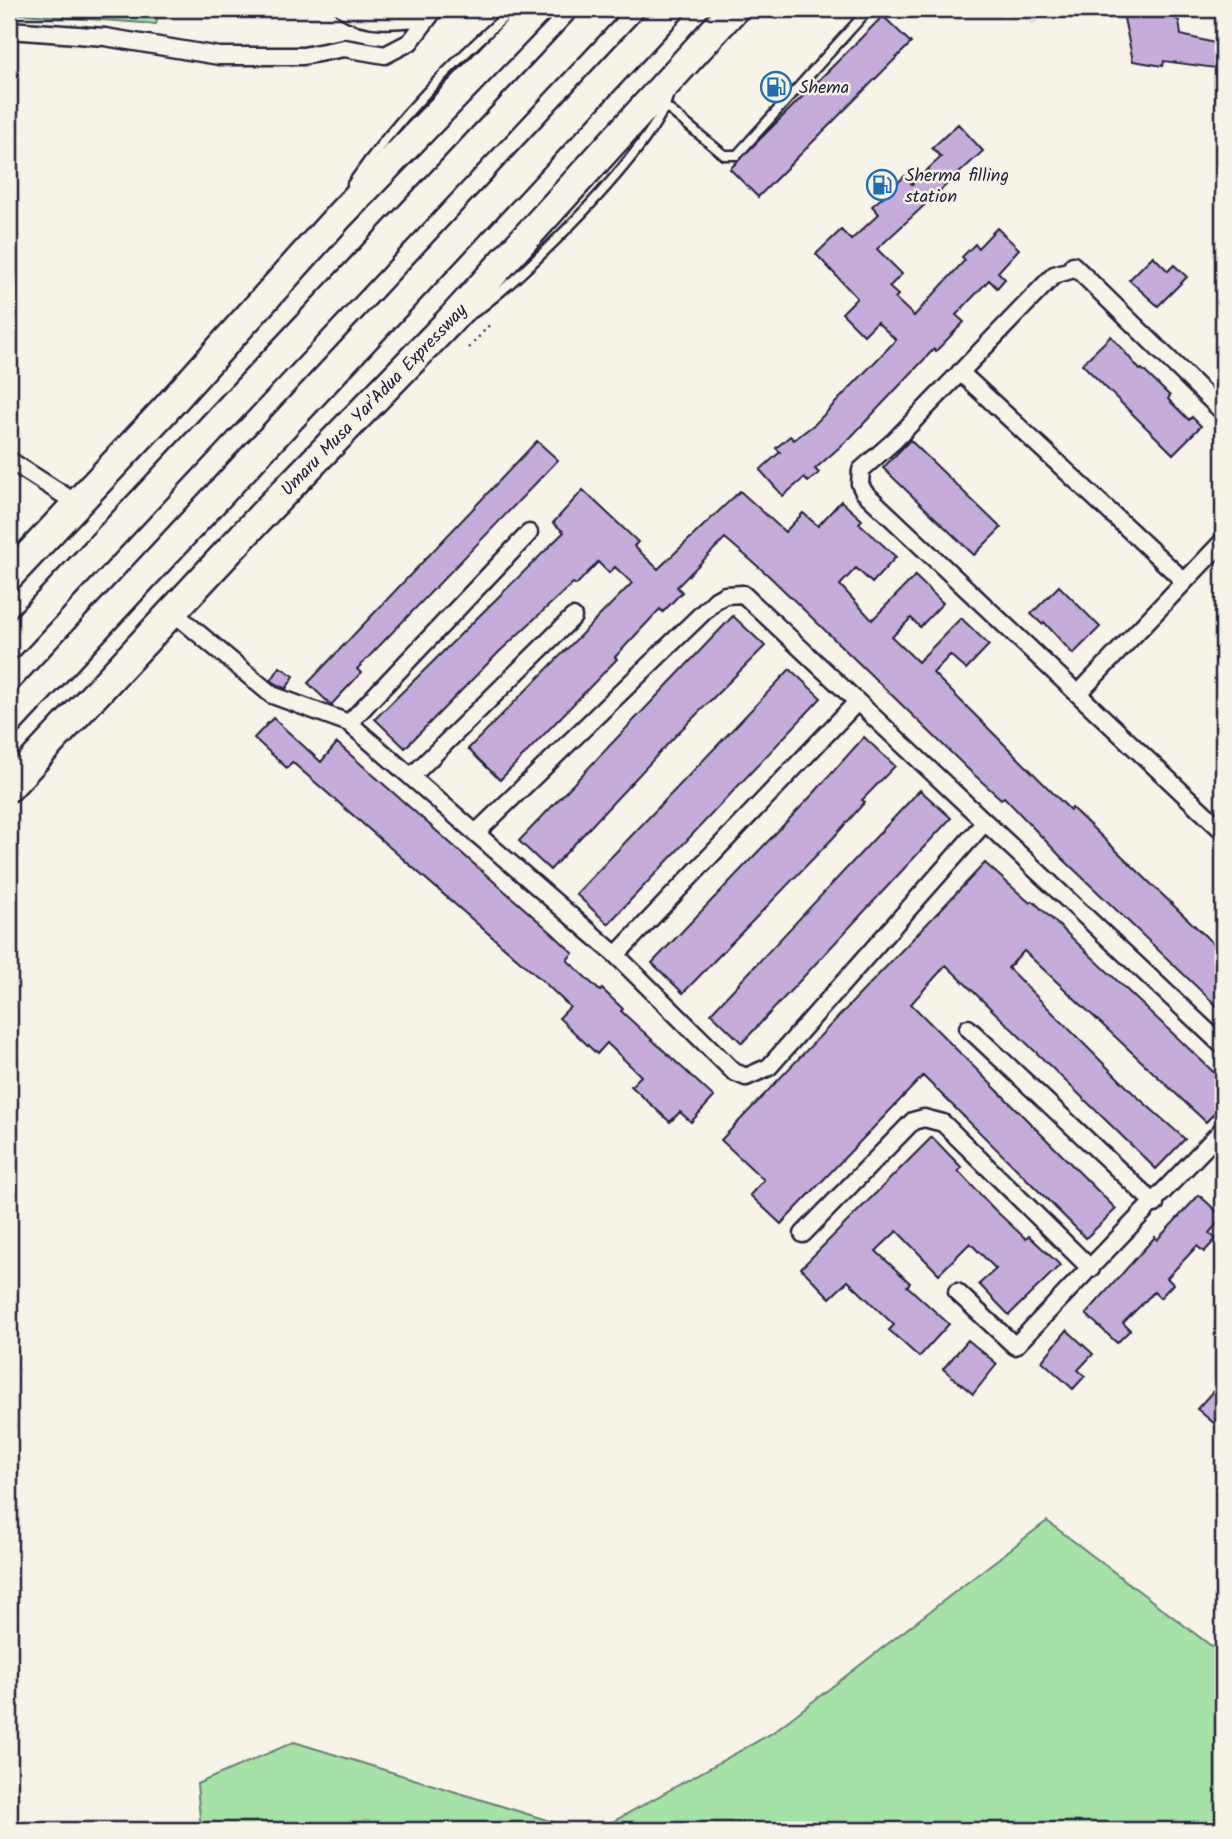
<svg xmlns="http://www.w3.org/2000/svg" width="1232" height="1839" viewBox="0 0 1232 1839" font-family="Kalam,sans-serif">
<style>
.built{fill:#e8dee4}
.green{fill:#a6e2a8;stroke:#648272;stroke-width:2}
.building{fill:#c5acda;stroke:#22223b;stroke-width:2}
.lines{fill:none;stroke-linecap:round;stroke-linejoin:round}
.lane-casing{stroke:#22223b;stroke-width:13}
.street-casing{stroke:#22223b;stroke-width:21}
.highway-casing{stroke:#22223b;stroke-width:33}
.path{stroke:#22223b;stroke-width:2.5;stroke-dasharray:2 5;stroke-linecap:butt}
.lane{stroke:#f7f3e8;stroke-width:8}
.street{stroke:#f7f3e8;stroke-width:16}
.highway{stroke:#f7f3e8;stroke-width:28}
.labels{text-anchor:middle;stroke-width:5;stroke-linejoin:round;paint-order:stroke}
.poi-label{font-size:18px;fill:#22223b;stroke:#f7f3e8;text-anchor:start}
.street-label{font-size:18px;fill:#22223b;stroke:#f7f3e8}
</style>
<rect width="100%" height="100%" fill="#f7f3e8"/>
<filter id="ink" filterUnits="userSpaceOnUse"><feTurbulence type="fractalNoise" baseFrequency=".0143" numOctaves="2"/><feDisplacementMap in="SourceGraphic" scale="14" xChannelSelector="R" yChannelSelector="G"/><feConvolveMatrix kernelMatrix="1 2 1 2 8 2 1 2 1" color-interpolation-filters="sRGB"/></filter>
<g filter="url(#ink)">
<path class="built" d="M1013 9H1049L1033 26Z"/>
<path class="green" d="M9 9H160L156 24 9 13Z
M1047 1521 1223 1655V1830H598L772 1733Z
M294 1742 579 1830H201L197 1784Z"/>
<path class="building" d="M1122 9H1153L1154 13H1168L1179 21 1181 35 1219 44 1215 68 1164 61 1163 66 1133 61Z
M883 16 911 43 758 197 730 169Z
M958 124 983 151 877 249 902 274 889 287 898 295 895 298 914 316 965 260 962 257 975 244 978 248 997 228 1019 249 998 272 1005 279 997 288 989 280 956 315 964 322 936 351 934 349 851 437 815 469 819 473 808 482 804 478 783 496 760 470 780 452 776 448 790 436 794 440 816 423 896 340 877 322 864 335 842 313 857 298 816 254 841 230 851 240 879 214 872 206 883 197 879 193 891 181 895 185 905 176 912 184 941 157 932 148Z
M1153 256 1168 271 1174 265 1187 277 1158 306 1129 280Z
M1111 336 1140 370 1142 369 1170 396 1168 399 1189 420 1192 417 1201 426 1173 454 1082 364Z
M910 440 1001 528 974 555 883 468Z
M537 441 558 460 357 669 361 673 331 705 308 683Z
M583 490 638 542 634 546 658 569 740 491 785 532 803 513 818 526 841 501 862 520 859 523 896 557 872 583 856 568 840 585 872 620 915 576 943 603 920 627 911 618 892 637 918 662 961 618 989 645 966 669 950 655 933 673 1070 810 1072 808 1223 953V1012L1062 858 1004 797 1001 799 970 771 768 575 725 538 677 587 682 592 663 612 660 609 615 657 617 659 500 780 468 749 632 583 615 567 609 573 598 562 576 585 573 583 499 652 405 748 375 719 564 532 553 523Z
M1059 586 1100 627 1073 654 1044 622 1042 624 1031 614Z
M733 616 765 646 679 732 550 870 519 841Z
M280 667 294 676 286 689 271 681Z
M790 669 821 698 608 924 576 894Z
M273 718 321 762 337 743 552 933 573 953 567 960 600 991 602 989 623 1009 621 1011 714 1097 691 1122 680 1112 670 1122 631 1086 641 1076 607 1043 597 1054 559 1018 570 1007 545 983 292 762 287 768 254 738Z
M864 737 895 766 862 800 865 802 833 838 683 993 652 963 814 793Z
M920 790 951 818 742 1043 711 1013Z
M985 863 1030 903 1033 901 1223 1081V1104L1206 1122 1024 951 1008 968 1133 1093 1185 1139 1156 1169 946 965 911 1004 1116 1209 1086 1238 923 1076 781 1224 750 1195 764 1180 721 1140Z
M932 1137 962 1168 958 1171 995 1210 1026 1239 1029 1236 1060 1265 1009 1315 979 1284 996 1269 970 1243 939 1274 897 1231 876 1251 910 1283 907 1286 949 1324 919 1357 889 1330 894 1325 848 1281 830 1298 801 1268Z
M1199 1195 1223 1217 1209 1233 1216 1239 1204 1252 1197 1246 1167 1278 1173 1284 1160 1298 1154 1292 1123 1323 1130 1330 1117 1343 1086 1314 1155 1237 1157 1240Z
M1067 1330 1093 1354 1078 1370 1085 1376 1073 1389 1042 1361Z
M968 1340 997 1364 973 1394 943 1369Z
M1213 1391 1223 1399V1415L1215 1424 1197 1409Z"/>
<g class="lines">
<g class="lane-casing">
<path id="lane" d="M666 107 724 155H737L869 9
M352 184C397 118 453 63 513 9
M470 315C514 288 659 143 668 96"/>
</g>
<g class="street-casing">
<path id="street" d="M344 9C367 24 400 20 426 17
M9 30 105 37 219 56H303L344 48 385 55 410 42 435 9
M960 372 1184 581
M1223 412 1073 265 1071 270 1054 275 895 440 861 470 860 484 864 492 1223 831
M9 460 76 503
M173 612 272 695 349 723 616 955 734 1072 746 1077 769 1067 985 822
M1079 693 1223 541
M349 723 529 533
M412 776 573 617
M477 832 716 600 725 595 743 594 1223 1046
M616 955 856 703
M968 1028 1155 1204
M803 1234 913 1121 924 1118 943 1123 1091 1269
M957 1292 1015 1346 1223 1129"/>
</g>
<g class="highway-casing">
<g id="highway">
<path d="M9 576 164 411 340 215 538 9"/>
<path d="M9 645 604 9"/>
<path d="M9 721 670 9"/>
<path id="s1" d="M9 787 268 509 448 323 734 9"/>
</g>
</g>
<path class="path" d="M469 348 491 323"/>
<use href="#lane" class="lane"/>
<use href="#street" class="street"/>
<use href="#highway" class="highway"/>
</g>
</g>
<defs>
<g id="fuel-ring" transform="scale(1.575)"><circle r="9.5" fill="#f7f3e8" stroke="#1f6fb2" stroke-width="1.5"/><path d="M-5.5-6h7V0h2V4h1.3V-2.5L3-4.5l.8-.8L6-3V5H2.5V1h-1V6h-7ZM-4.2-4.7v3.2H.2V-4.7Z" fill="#1f6fb2"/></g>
</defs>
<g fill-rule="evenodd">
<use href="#fuel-ring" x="776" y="87"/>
<use href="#fuel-ring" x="882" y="185"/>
</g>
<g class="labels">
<g class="poi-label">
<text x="799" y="93">Shema</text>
<text x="905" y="181">Sherma filling<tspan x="905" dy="21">station</tspan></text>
</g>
<g class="street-label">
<text dy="6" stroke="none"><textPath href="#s1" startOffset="532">Umaru Musa Yar'Adua Expressway</textPath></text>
</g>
</g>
<rect width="1232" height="1839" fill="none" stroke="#f7f3e8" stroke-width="35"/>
<rect x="18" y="18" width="1197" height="1804" fill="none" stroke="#22223b" stroke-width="2.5" filter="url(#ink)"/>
</svg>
